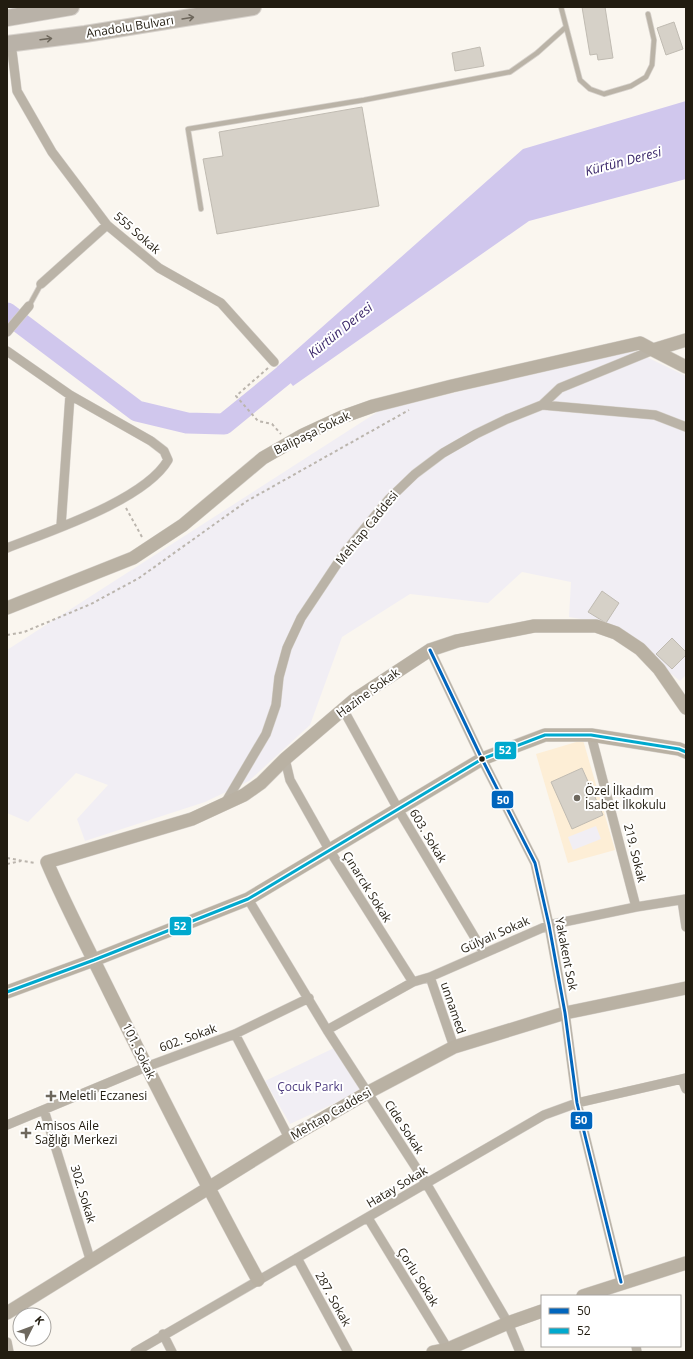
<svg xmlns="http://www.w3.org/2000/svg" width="693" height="1359" viewBox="0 0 693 1359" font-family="'Open Sans',sans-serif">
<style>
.built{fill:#fdeed6}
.green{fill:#f1eef4}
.water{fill:#d0c7ed}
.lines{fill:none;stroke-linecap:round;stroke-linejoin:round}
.river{stroke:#d0c7ed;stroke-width:21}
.building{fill:#d6d1c8;stroke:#c0bbb2}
.lane-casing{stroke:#d7d2cc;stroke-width:6}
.street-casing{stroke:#d7d2cc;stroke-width:10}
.secondary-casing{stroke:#d7d2cc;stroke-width:14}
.highway-casing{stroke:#d7d2cc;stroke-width:18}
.path{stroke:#bbb5ad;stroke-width:2;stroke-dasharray:3 3;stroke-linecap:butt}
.lane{stroke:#bab3a7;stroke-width:4.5}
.street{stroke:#bab3a7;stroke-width:9}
.secondary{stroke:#b9b1a3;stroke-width:13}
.highway{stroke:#b9b2a8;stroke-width:16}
.bus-1-casing{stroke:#fff;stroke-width:6}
.bus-2-casing{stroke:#fff;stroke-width:6}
.bus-1{stroke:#0065bd;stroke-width:3}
.bus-2{stroke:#00a9ce;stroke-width:3}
.oneway{stroke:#6e675c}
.bus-dot{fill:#221c10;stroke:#fff;stroke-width:1.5}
.poi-dot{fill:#6e685e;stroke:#fff;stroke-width:1.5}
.labels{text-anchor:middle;stroke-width:4;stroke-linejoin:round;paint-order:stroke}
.street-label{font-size:12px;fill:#221c10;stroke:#fff}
.poi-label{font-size:12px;fill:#221c10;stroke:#fff;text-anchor:start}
.park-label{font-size:12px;fill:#4d3b7f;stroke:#fff}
.water-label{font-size:13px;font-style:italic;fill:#3c296b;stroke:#fff}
.line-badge{stroke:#fff;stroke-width:1.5}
.badge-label{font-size:11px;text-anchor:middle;font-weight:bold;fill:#fff}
</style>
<rect width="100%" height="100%" fill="#faf6ef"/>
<path class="built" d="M583 740 615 850 568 863 536 754Z"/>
<path class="green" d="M632 350 686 376V675L680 681 611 624 569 617 571 582 522 572 488 603 410 594 342 637 310 725 249 781 205 802 85 841 77 819 108 785 76 773 28 822 7 813V650L379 411Z
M596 826 601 839 573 850 568 837Z
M334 1048 361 1091 290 1124 265 1081Z"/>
<path class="water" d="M686 101V179L529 221 293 386 277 367 523 149Z"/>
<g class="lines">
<path class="river" d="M7 313 137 411 187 423 224 424 305 358"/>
</g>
<path class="building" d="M582 7H605L613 58 598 60 597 54 590 55Z
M674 22 683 49 666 55 657 28Z
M480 47 484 66 455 71 452 53Z
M362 107 379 206 217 234 203 159 223 156 219 132Z
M602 591 619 603 606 623 588 612Z
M672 638 686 652V655L672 669 656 654Z
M582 768 603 815 572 829 551 782Z"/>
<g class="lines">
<g class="lane-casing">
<path id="lane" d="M561 7 580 80 590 89 604 94 631 86 646 77 652 65 654 40 648 14
M201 209 188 129 364 100 510 72 537 53 566 27
M29 306 41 284"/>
</g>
<g class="street-casing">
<path id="street" d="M11 43 17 91 52 152 107 225 159 268 221 303 274 362
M41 284 107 225
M7 332 29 306
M7 351 70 395 151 441 164 451 168 460C145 500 50 531 7 548
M542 405 560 388 653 350
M61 526 70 395
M430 650 482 759 535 863 549 925 565 1013 577 1103 621 1282
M343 709 398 809 484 953
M591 735 636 907
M285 759 290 780 330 851 413 982
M224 805 266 734 276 705 279 677 287 648 301 618 345 552 389 499 415 474 443 453 476 434 507 419 542 405 655 415 686 427
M248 899 327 1030 426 1183 508 1323 520 1352
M682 900 686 927
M430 977 454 1047
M327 1030 413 982 430 977 549 925 636 907 686 899
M235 1034 289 1138
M682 1079 686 1089
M44 1110 91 1262
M7 1125 146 1067 235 1034 309 998
M368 1218 448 1349
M297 1258 348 1352
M163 1334 172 1352
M7 1342 9 1352
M636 1346 637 1352
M135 1352 544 1115 577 1103 686 1078"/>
</g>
<g class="secondary-casing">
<path id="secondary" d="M653 350 686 367
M7 608 133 558 183 525 263 458 303 435 342 417 373 406 452 386 640 343 653 350 686 340
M7 992 94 960 248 899 482 759 545 735H591L679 749 686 752
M258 1280C206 1185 158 1090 110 993 89 950 66 907 47 862L192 819 244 795 261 783 285 759 354 700 430 650 457 641 534 626H596L616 633 640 649 659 669 686 708
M583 1296 686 1263
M7 1313 289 1138 367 1093 454 1047 565 1013 686 988
M433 1352 448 1349 508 1323 542 1311"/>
</g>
<g class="highway-casing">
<path id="highway" d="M7 18 71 7
M7 44 85 34 253 7"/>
</g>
<path class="path" d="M268 368 236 396 258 421 272 424 281 434
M126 508 142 537
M7 635 24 632 91 604 139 578 247 501 409 410
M7 858 35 863
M7 864 21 861"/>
<use href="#lane" class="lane"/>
<use href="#street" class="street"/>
<use href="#secondary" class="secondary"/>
<use href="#highway" class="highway"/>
<g class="bus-1-casing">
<path id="bus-1" d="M430 650 482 759 535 863 549 925 565 1013 577 1103 621 1282"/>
</g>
<g class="bus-2-casing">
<path id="bus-2" d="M7 992 94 960 248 899 482 759 545 735H591L679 749 686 752"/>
</g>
<use href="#bus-1" class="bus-1"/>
<use href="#bus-2" class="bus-2"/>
</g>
<defs><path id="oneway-shaft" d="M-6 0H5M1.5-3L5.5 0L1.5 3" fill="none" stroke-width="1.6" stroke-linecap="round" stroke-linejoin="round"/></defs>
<g class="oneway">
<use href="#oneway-shaft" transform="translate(188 18) rotate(-9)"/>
<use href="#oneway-shaft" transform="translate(46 39) rotate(-7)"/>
</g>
<circle class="bus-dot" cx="482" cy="759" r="3.5"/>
<g class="poi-dot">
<circle cx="577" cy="798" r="4"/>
<path d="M49 1090h4v4h4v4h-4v4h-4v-4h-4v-4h4z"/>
<path d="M24 1127h4v4h4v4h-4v4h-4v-4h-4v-4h4z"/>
</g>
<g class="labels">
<g class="street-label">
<text transform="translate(130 27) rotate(-9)" y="4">Anadolu Bulvarı</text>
<text transform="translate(137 233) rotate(41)" y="4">555 Sokak</text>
<text transform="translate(312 433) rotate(-26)" y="4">Balipaşa Sokak</text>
<text transform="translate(367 528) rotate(-51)" y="4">Mehtap Caddesi</text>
<text transform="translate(368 693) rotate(-36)" y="4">Hazine Sokak</text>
<text transform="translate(428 836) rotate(59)" y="4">603. Sokak</text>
<text transform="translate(635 853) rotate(76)" y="4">219. Sokak</text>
<text transform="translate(367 887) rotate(58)" y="4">Çınarcık Sokak</text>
<text transform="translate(495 935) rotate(-24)" y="4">Gülyalı Sokak</text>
<text transform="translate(566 954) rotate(79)" y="4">Yakakent Sok</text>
<text transform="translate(453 1008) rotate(71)" y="4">unnamed</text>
<text transform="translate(188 1038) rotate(-20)" y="4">602. Sokak</text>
<text transform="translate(139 1051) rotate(64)" y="4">101. Sokak</text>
<text transform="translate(331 1114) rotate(-30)" y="4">Mehtap Caddesi</text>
<text transform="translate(404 1127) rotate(57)" y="4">Cide Sokak</text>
<text transform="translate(397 1187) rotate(-31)" y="4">Hatay Sokak</text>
<text transform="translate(83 1194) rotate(73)" y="4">302. Sokak</text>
<text transform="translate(418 1277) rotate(58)" y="4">Çorlu Sokak</text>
<text transform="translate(333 1299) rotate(61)" y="4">287. Sokak</text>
</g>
<g class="poi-label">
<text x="585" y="795">Özel İlkadım<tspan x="585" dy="14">İsabet İlkokulu</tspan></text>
<text x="59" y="1100">Meletli Eczanesi</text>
<text x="35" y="1130">Amisos Aile<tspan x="35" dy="14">Sağlığı Merkezi</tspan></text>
</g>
<g class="park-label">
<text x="310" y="1091">Çocuk Parkı</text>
</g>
<g class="water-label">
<text transform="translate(623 161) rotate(-15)" y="5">Kürtün Deresi</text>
<text transform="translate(340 330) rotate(-39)" y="5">Kürtün Deresi</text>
</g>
</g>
<g class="line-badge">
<rect x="494" y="741" width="23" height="19" rx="4" fill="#00a9ce"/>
<rect x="491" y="790" width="23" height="19" rx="4" fill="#0065bd"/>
<rect x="169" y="916" width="23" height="20" rx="4" fill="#00a9ce"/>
<rect x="570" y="1111" width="23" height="19" rx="4" fill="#0065bd"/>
</g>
<g class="badge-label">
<text x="505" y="754">52</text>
<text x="503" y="804">50</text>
<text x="180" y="930">52</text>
<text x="581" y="1124">50</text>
</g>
<rect width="693" height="1359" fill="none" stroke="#221c10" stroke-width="16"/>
<rect x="541" y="1295" width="140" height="52" fill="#ffffff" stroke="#a7a49f"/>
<rect x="549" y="1308" width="20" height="6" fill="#0065bd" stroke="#a7a49f"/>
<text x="577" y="1315" font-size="12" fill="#221c10">50</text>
<rect x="549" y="1328" width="20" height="6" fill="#00a9ce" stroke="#a7a49f"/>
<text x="577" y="1335" font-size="12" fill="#221c10">52</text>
<g transform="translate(32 1327) rotate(48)"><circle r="19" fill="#ffffff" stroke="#a7a49f"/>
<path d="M0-3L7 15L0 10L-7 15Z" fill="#6e685e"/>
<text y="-6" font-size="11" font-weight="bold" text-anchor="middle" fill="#221c10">K</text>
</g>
</svg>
